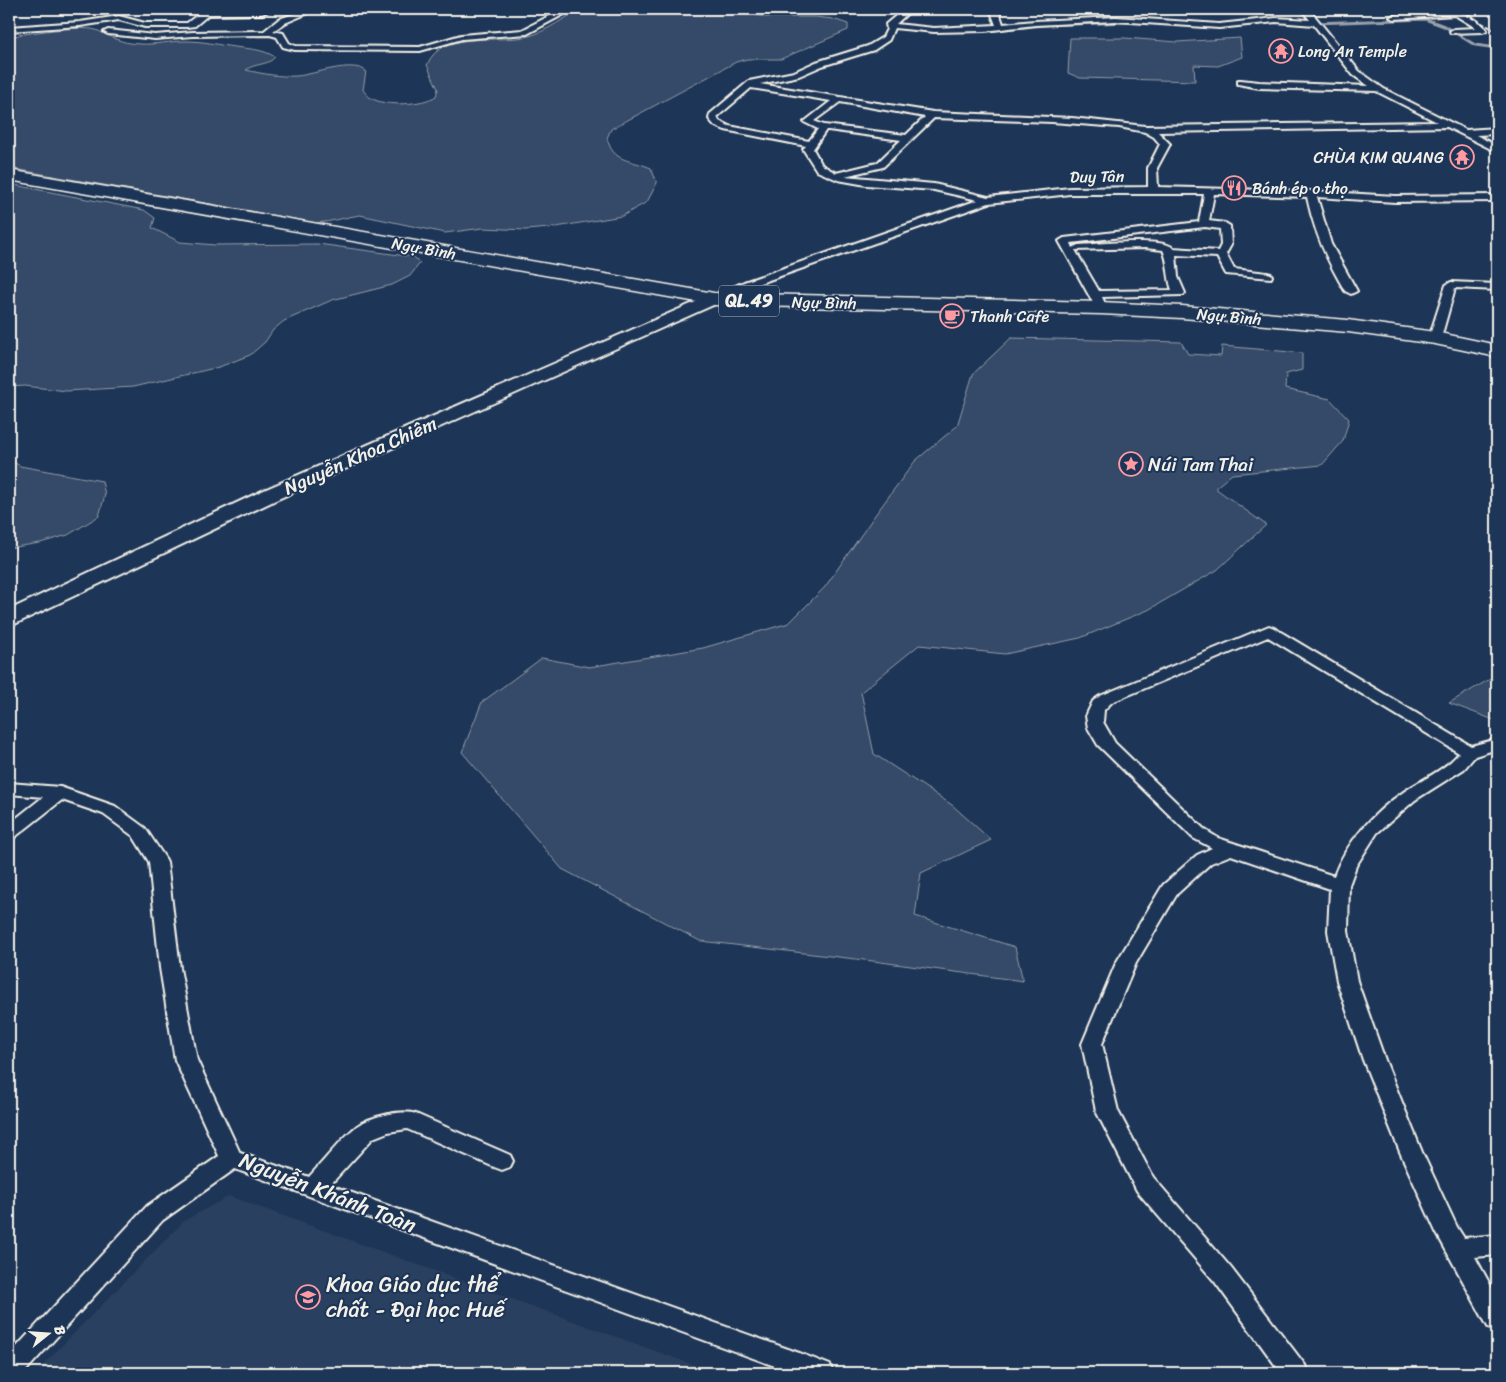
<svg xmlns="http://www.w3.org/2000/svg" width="1506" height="1382" viewBox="0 0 1506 1382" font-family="Sriracha,sans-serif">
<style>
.built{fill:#2a4060}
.green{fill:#354a67;stroke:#949ea8}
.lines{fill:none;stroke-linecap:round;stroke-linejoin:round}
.stream{stroke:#9aa2ab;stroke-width:3}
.street-casing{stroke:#f4f1e8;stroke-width:4}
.secondary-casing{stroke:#f4f1e8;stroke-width:4}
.highway-casing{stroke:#f4f1e8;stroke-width:3}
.street{fill:#1d3557;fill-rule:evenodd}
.secondary{fill:#1d3557;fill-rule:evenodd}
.highway{fill:#1d3557;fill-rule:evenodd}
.rail{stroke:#f4f1e8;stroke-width:2;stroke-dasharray:4 2;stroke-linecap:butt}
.labels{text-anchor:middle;stroke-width:4;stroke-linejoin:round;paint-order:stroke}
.far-poi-label{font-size:16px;fill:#f4f1e8;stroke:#1d3557;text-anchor:start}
.far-street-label{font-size:16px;fill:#f4f1e8;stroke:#1d3557}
.shield{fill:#1d3557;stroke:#b4b9bc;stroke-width:1}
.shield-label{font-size:18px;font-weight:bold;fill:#f4f1e8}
.street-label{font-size:19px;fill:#f4f1e8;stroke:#1d3557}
.poi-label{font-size:19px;fill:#f4f1e8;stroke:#1d3557;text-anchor:start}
.near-street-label{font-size:22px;fill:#f4f1e8;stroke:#1d3557}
.near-poi-label{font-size:22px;fill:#f4f1e8;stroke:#1d3557;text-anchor:start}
</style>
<rect width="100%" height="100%" fill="#1d3557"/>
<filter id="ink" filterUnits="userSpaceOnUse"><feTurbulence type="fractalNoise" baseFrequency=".02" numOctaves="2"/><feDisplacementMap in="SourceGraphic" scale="10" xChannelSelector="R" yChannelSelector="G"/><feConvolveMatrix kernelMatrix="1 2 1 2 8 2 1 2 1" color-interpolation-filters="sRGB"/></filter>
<g filter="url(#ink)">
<path class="built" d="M229 1196 716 1373H35L184 1221Z"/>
<path class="green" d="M584 9H731L765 17H815L833 19 848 24V30L781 59H747L736 62 611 129 607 138C613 163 630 159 651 168L657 183 647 202 622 216 550 228 526 230 483 228 445 233 360 215C345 217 332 222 316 223L9 168V37C27 33 80 25 96 30 114 37 118 43 140 44 155 45 170 41 186 41 205 41 217 45 235 47 249 49 263 49 275 57 268 66 254 63 246 70 263 74 280 77 297 76 316 74 351 60 366 71L363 90C365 92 368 97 371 98 385 107 423 105 436 96L438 89 427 65C441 29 499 44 529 36 549 31 564 16 584 9Z
M1070 38H1125L1177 42 1240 38 1242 57 1218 66 1194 65 1195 81 1080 78 1068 73Z
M9 184 144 210 155 218 152 228 180 242 215 245 318 244 414 257 420 263 410 276 392 285 332 300 284 321 273 330 265 342 250 355 219 367 133 387 67 391 25 386 9 387Z
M1011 338 1181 342 1188 354 1221 356 1222 346 1302 353V370L1286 374 1285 389 1330 399 1349 419 1343 441 1322 465 1232 474 1215 488 1266 525 1217 570 1148 610 1080 638 1005 654 919 645 861 692 874 754 952 805 991 840 921 873 915 916 1015 947 1023 981 873 961 700 941 562 869 462 752 482 702 542 658 589 667 703 648 789 623 825 587 875 515 915 461 957 426 973 374Z
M9 459 20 466 102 481 105 495 99 516 68 535 40 543 9 548Z
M1497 675V718L1494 720 1449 703Z"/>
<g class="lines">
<path class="stream" d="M1315 23 1425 19 1444 26 1475 45 1497 48
M1227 27 1275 22
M985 31 1045 25 1128 22"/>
<g class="street-casing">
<path id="street" d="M205 9H213V11L272 9 262 14 208 15 195 26 187 27H145L119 20 80 26 9 31V27L80 22 119 16 145 23H187Z
M308 9H318L285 23 273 31 283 33 289 43 296 46 420 47 461 35 522 30 563 9 570 11 527 34 462 39 420 51 295 50 283 47 277 37 270 35 193 36 155 39 108 34 104 32 108 30 155 35 193 32 264 31 279 19Z
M904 9H912L896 24 934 28 996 25 991 12 992 9H1000L999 12 1003 24 1035 21 1116 17 1219 24 1276 18 1310 20 1301 9H1309L1359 71 1384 89 1466 130 1497 128V134L1476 135 1497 146V152L1447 127 1158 132 1170 144 1157 168 1158 187 1311 191 1395 196 1497 195V201L1395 202 1317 197 1331 244 1357 291 1351 294 1345 291C1327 261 1314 231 1307 197L1214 194 1209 221 1225 223 1230 226 1231 245 1226 254 1234 269 1267 273 1271 274 1272 276 1271 278 1226 274 1217 257 1176 255 1178 277 1185 293 1183 295 1102 297 1107 308 1105 310H1097L1059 241 1064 238 1199 222 1204 194H1070L989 203 752 286 718 301H710L708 299 710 297 744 282 978 200 934 190 866 185 838 180 817 171 803 149 806 146 725 130 715 126 709 119 710 114 749 81 794 72 816 62 868 46 883 37 887 29 886 24ZM1116 21 1219 28 1276 22 1314 25 1353 75 1369 86 1259 82 1241 80H1238V84L1259 88 1376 91 1437 122 1145 126 1072 118 933 112 760 84 799 76 822 66 874 50 889 40 894 28 934 32 985 31 1035 25ZM751 88 831 101 804 122 818 129 809 141 729 126 719 121 717 117ZM840 102 925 117 906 135 824 125 814 121ZM934 118 1052 122 1119 127 1145 132 1154 137 1160 144 1148 168V187L1070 188 988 197 934 184 845 176 883 167ZM826 130H828L901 140 877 163 836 173 822 165 813 149ZM1205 227 1220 229 1221 245 1218 251 1173 248C1165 237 1094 244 1078 245L1073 248 1071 243ZM1145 248 1163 250C1169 262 1167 277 1172 290L1099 291 1075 250Z
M1445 9C1460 8 1477 19 1487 30L1483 32 1451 33 1450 31 1454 29 1476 28 1455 15 1394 19 1390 17 1394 15 1448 11Z
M1451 282 1497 284V290L1455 288 1441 338 1435 341 1431 340 1429 338 1446 285Z
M1269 626 1274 628 1471 746 1497 739V749L1475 756 1464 769 1415 800 1377 833 1356 866 1349 885 1348 931 1357 981 1385 1060 1422 1152 1457 1227 1464 1238 1497 1235V1255L1475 1257 1497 1297V1330L1488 1327 1436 1232 1400 1152 1363 1060 1337 981 1328 931 1330 889 1231 855 1211 863 1177 894 1136 963 1102 1044 1118 1111 1153 1177 1231 1268 1305 1365 1308 1373H1281L1215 1282 1137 1191 1096 1111 1082 1044 1116 963 1163 885 1197 855 1212 848 1193 838 1098 745 1088 728 1086 716 1093 701 1100 696ZM1268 637 1459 753C1445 770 1423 779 1405 791 1375 811 1346 842 1334 876L1218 838 1205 830 1115 743 1103 722 1104 710 1112 702Z
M9 783 60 787 115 806 145 828 165 858 167 862 180 968 197 1060 240 1153 309 1177C322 1163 342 1138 357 1126 369 1117 402 1109 416 1114L510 1155 513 1161 510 1167 502 1170 494 1167 407 1129 388 1132 373 1138 330 1185 802 1354 830 1365 833 1373H794L235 1169 163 1220 24 1373H9V1355L147 1206 219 1156 175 1060 160 968 149 862 133 836 103 814 62 800 15 837 9 839V824L43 797 9 794Z"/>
</g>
<g class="secondary-casing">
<path id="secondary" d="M714 294 720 296 722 299 720 302 278 499 17 623 9 625V610L264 490Z"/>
</g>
<g class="highway-casing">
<path id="highway" d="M9 170 714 293 1101 302 1182 306 1348 320 1435 332 1497 345V357L1435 344 1348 332 1182 318 1101 314 714 305 9 180Z"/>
</g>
<use href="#street" class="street"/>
<use href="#secondary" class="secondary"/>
<use href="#highway" class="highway"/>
<path class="rail" d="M1455 9 1497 31"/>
</g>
</g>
<defs>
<g id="temple-ring" transform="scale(1.25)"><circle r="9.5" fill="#1d3557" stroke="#ff9aa2" stroke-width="1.5"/><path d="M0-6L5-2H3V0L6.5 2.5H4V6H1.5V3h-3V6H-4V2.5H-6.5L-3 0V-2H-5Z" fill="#ff9aa2"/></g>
<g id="restaurant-ring" transform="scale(1.25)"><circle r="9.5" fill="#1d3557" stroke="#ff9aa2" stroke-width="1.5"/><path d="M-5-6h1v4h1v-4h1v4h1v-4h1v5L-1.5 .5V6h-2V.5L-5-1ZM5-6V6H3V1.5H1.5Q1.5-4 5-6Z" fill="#ff9aa2"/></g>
<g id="cafe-ring" transform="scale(1.25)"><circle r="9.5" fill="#1d3557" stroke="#ff9aa2" stroke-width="1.5"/><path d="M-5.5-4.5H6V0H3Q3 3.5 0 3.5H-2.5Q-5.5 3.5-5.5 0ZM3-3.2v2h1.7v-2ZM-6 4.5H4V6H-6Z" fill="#ff9aa2"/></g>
<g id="sight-ring" transform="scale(1.25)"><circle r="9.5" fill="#1d3557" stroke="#ff9aa2" stroke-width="1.5"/><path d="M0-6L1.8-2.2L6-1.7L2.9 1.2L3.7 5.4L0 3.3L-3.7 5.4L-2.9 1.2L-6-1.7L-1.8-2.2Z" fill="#ff9aa2"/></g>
<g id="university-ring" transform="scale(1.25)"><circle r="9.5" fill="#1d3557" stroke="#ff9aa2" stroke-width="1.5"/><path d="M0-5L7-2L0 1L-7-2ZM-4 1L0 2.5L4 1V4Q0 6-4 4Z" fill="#ff9aa2"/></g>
</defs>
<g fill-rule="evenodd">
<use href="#temple-ring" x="1281" y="51"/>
<use href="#temple-ring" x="1462" y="157"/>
<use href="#restaurant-ring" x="1234" y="188"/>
<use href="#cafe-ring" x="952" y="316"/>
<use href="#sight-ring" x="1131" y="464"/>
<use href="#university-ring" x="308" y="1297"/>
</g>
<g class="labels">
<g class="far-poi-label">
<text x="1298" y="57">Long An Temple</text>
<text x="1444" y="163" text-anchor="end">CHÙA KIM QUANG</text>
<text x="1252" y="194">Bánh ép o thọ</text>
<text x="970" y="322">Thanh Cafe</text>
</g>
<g class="far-street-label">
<text transform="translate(1097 176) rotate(-1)" y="6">Duy Tân</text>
<text transform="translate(424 248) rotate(10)" y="6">Ngự Bình</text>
<text transform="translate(824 302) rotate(1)" y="6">Ngự Bình</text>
<text transform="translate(1229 316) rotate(5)" y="6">Ngự Bình</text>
</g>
<rect class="shield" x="719" y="285.5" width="60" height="31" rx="4"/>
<g class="shield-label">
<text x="749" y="307">QL.49</text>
</g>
<g class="street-label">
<text transform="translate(360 455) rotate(-24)" y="7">Nguyễn Khoa Chiêm</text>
</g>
<g class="poi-label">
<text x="1148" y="471">Núi Tam Thai</text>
</g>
<g class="near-street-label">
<text transform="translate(328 1192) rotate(21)" y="8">Nguyễn Khánh Toàn</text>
</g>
<g class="near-poi-label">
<text x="326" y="1292">Khoa Giáo dục thể<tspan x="326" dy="25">chất - Đại học Huế</tspan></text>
</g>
</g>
<rect width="1506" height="1382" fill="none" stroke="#1d3557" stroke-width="30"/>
<rect x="15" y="15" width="1476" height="1352" fill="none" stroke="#f4f1e8" stroke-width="2" filter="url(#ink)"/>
<g transform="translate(48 1334) rotate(73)" stroke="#1d3557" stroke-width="4" paint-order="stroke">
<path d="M0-4L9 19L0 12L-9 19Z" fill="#f4f1e8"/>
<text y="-8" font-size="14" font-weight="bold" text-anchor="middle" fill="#f4f1e8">B</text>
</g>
</svg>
